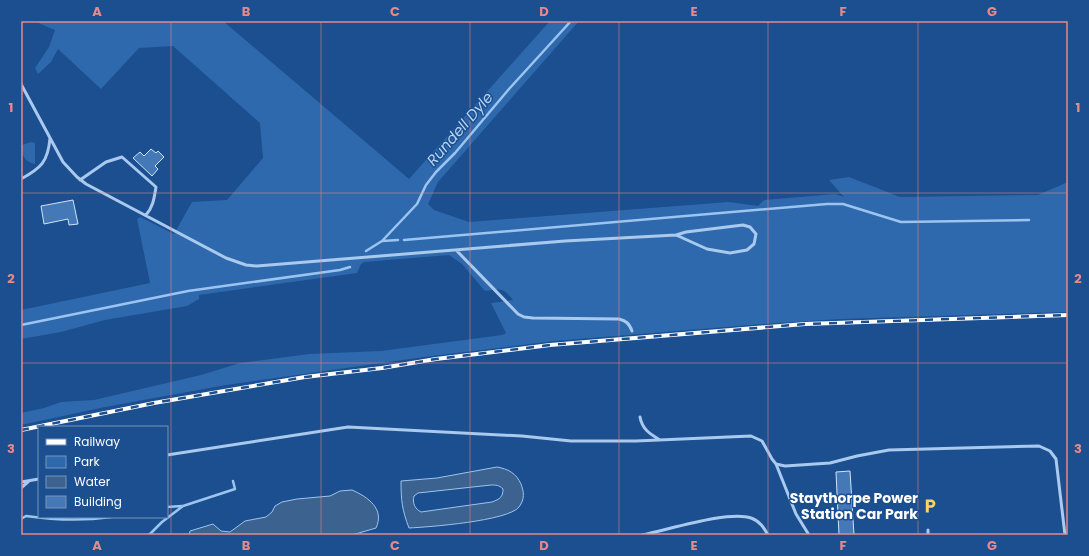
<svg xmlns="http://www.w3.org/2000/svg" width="1089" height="556" viewBox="0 0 1089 556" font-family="Poppins,sans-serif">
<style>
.green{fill:#2e69ad}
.water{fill:#3c6290;stroke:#9cc4f0;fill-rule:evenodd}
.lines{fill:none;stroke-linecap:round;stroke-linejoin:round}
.stream{stroke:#9cc4f0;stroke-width:2.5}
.building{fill:#4478b7;stroke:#cfe3fa}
.service{stroke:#a9c9ee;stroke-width:3}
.rail-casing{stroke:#fff;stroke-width:4}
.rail{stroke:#1b4f8f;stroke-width:2.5;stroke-dasharray:8;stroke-linecap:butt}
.grid{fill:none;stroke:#e88989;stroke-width:1;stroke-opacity:0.55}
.labels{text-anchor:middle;stroke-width:3;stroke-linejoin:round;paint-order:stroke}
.poi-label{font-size:14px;font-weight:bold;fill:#fff;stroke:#1b4f8f;text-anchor:end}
.water-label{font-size:15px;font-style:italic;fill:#b5d3f5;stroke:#1b4f8f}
.neatline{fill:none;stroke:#e88989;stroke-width:1.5}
.grid-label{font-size:13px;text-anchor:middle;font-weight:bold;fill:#e88989}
</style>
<rect width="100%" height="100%" fill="#1b4f8f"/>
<path class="green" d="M34 21H223L409 179 550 21H579L438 182 428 204 434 210 469 222 729 202 758 206 764 200 835 194 844 197 829 180 849 177 900 197 1038 195 1068 182V312L841 319 763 324 554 341 424 357 226 385 105 407 21 425V413L44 408 61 402 94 400 201 375 240 363 309 354 381 351 502 335 506 333 491 303 513 300C503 287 500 289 485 291L462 264 449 255 364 262 361 264 357 273 199 295V299L187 306 105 320 61 332 21 339V310L150 283 137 219 140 217 174 234 192 202 227 200 263 158 260 123 173 46 139 48 101 89 58 49 51 62 38 74 35 68 49 47 55 30Z
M31 142 35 143C35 145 35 162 35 164 25 162 21 155 22 145Z"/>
<path class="water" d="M497 467C508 469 516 473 521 484 524 492 525 499 519 507 508 521 429 527 409 528 402 510 401 500 401 481L437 478ZM491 485C496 485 499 485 503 489 503 497 500 499 492 502L421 512C415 509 412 503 414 496L418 493Z
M352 490C368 497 385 509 376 528L352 535H189L190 531 213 524 221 531 230 532 245 521 266 517 272 512 275 506 282 502 297 499 330 496 340 491Z"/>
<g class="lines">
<path class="stream" d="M404 240 827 204H843L901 222 1029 220
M382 241 398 240
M366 251 382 241 417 204 426 185 436 172 455 153 509 89 571 21
M21 325 188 291 340 270 350 267
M167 507 182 506
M21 519 26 516C54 520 84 521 111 517
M149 535 162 522 183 506 235 489 233 481"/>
</g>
<path class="building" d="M151 149 156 153 158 151 164 157 155 166 158 169 152 176 133 158 140 152 144 156Z
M73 200 78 224 69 225 68 219 44 224 41 206Z
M850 471 854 535H839L836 472Z"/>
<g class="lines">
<path class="service" d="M21 84 63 162 77 177 86 184 226 258 246 265 257 266 565 241 676 235 686 232 743 225 750 227 756 234 754 244 747 250 730 253 707 249 676 235
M21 179C41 168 48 162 50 138
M80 180 106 162 122 157 156 187C154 199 153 207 146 215
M457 251 518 314 524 317 533 318 619 319C626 321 629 323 632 331
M640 417C642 429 650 434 660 440
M167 455 348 427 522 436 571 441H636L751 436 762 441 772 459 776 464 785 466 830 463 857 456 889 450 1039 446 1050 451 1056 459 1065 535
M776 464 796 514 809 535
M21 482 39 479
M21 488 29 481
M928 530V535
M642 535C668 530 729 510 751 518 760 521 764 528 768 535"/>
<g class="rail-casing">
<path id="rail" d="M21 430 154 403 305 377 382 368 436 359 550 345 805 324 1068 315"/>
</g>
<use href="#rail" class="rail"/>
</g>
<path class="grid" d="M171 21V535M321 21V535M470 21V535M619 21V535M768 21V535M918 21V535M21 193H1068M21 363H1068"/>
<defs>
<g id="parking-bare" transform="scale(1.2)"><path d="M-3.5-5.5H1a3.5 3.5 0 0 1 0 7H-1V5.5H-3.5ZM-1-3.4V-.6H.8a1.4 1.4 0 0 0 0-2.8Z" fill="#ffd166" stroke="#1b4f8f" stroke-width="2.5" paint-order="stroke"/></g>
</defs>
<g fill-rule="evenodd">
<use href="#parking-bare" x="930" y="506"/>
</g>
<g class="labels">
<g class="poi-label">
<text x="918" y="503">Staythorpe Power<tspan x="918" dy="16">Station Car Park</tspan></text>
</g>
<g class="water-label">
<text transform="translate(460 129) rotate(-49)" y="5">Rundell Dyle</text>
</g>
</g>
<rect width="1089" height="556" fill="none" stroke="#1b4f8f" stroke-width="44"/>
<rect x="38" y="426" width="130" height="92" fill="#1b4f8f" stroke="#7695bc"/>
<rect x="46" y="439" width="20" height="6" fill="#ffffff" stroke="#7695bc"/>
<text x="74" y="446" font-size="12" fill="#ffffff">Railway</text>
<rect x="46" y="456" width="20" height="12" fill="#2e69ad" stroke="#7695bc"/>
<text x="74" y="466" font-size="12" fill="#ffffff">Park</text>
<rect x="46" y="476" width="20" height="12" fill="#3c6290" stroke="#7695bc"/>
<text x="74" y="486" font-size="12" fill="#ffffff">Water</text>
<rect x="46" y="496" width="20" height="12" fill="#4478b7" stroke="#7695bc"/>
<text x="74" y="506" font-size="12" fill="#ffffff">Building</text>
<rect x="22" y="22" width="1045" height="512" class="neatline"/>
<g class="grid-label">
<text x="97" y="16">A</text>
<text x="246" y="16">B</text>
<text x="395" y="16">C</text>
<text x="544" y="16">D</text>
<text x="694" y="16">E</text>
<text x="843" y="16">F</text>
<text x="992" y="16">G</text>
<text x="11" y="112">1</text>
<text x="1078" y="112">1</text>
<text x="11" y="283">2</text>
<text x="1078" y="283">2</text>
<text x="11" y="453">3</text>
<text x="1078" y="453">3</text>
<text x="97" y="550">A</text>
<text x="246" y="550">B</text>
<text x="395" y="550">C</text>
<text x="544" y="550">D</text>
<text x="694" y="550">E</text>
<text x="843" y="550">F</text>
<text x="992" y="550">G</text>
</g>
</svg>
